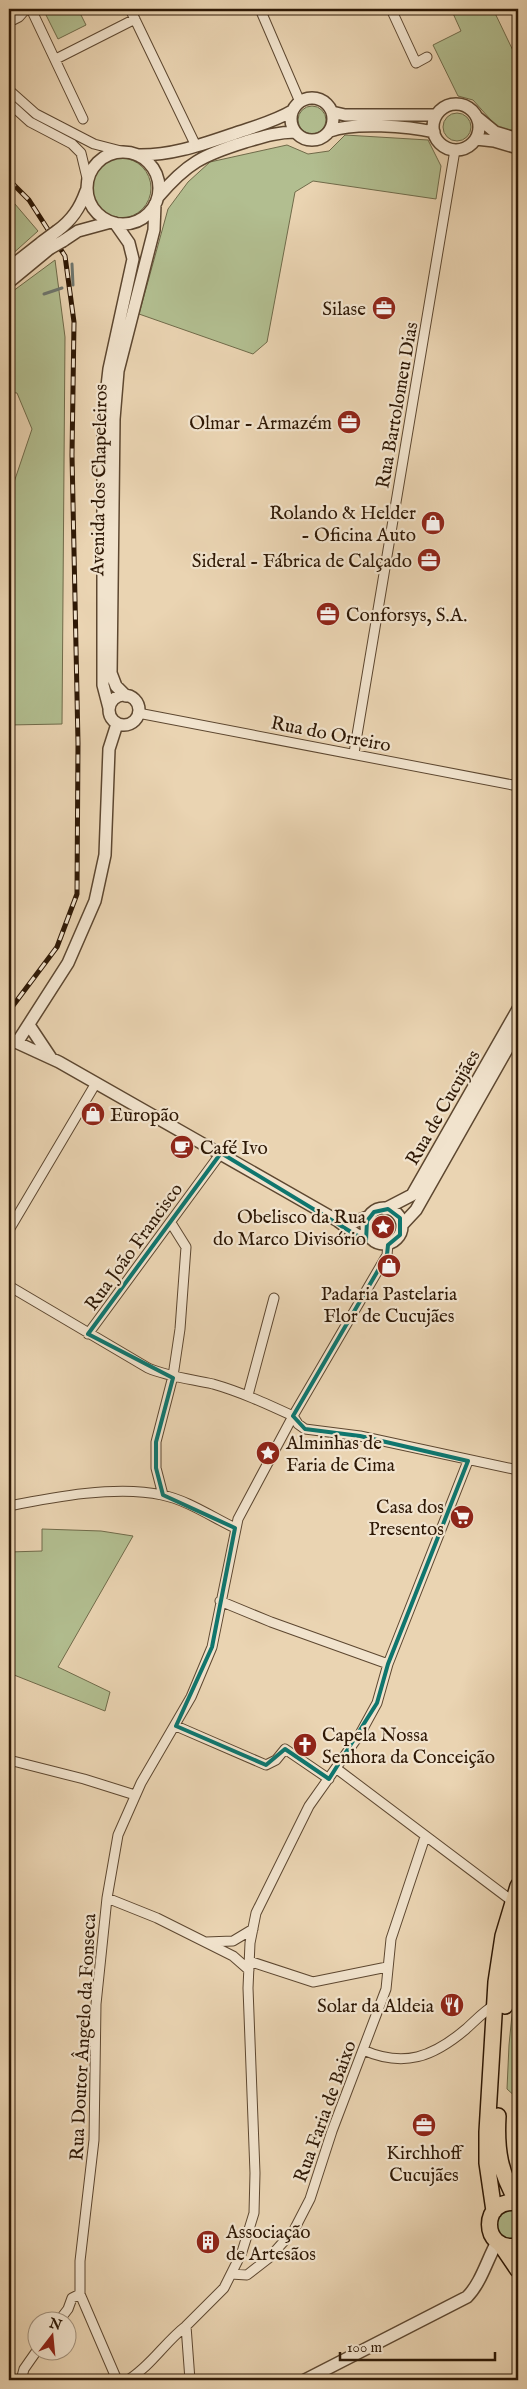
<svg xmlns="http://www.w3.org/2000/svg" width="527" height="2389" viewBox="0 0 527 2389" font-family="'IM FELL English',serif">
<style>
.green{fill:#b2be90;stroke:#706b4a}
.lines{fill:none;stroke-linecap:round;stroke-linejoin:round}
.stream{stroke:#6f776f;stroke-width:3}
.minor-casing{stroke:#5d4730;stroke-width:11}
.tertiary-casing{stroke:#5d4730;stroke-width:14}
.primary-casing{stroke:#2e1805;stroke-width:18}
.minor{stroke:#f1e3cd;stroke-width:9}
.tertiary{stroke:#f1e3cd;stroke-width:11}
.primary{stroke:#ead4b2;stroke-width:15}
.rail-casing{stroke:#2e1805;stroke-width:5}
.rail{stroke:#f1e3cd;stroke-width:3;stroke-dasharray:9;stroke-linecap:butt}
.tertiary-bridge-casing{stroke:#5d4730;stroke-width:14;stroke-linecap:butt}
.tertiary-bridge{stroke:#f1e3cd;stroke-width:11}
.marked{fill:none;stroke:#0f766e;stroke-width:4;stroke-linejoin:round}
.labels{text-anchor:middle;stroke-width:4.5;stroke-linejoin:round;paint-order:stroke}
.poi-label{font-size:19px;fill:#2e1805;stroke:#f1e3cd;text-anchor:end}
.street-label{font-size:19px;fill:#2e1805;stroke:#f1e3cd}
</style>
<rect width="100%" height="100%" fill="#ead4b2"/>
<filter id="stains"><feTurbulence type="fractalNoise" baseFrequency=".004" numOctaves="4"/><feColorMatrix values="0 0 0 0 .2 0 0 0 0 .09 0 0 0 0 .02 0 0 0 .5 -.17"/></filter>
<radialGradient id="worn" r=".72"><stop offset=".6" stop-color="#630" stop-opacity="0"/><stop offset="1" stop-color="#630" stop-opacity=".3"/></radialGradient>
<path class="green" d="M43 9H78L86 25 58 39Z
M451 9H493L518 61V131L498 128 473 100 458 96 433 45 461 31Z
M298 120a14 14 0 1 1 28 0a14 14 0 1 1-28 0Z
M443 127a14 14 0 1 1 28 0a14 14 0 1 1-28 0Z
M345 135 428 140 441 166 436 199 313 181 295 192 267 342 253 354 139 314 168 209 188 182 210 162 287 145 308 154 329 151Z
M91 188a30 30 0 1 1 60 0a30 30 0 1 1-60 0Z
M9 197 38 231 9 257Z
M55 260 65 337 62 724 9 725V497L32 429 17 393 9 392V294Z
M374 1228a11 11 0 1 1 22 0a11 11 0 1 1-22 0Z
M42 1529 101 1531 133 1536 58 1667 110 1692 105 1711 9 1673V1552L42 1551Z
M518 1954V2099L507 2089 509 2045Z
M511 2210 518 2211V2240H505C497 2231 494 2224 502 2214Z"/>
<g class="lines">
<path class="stream" d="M72 264 73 285
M44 294 62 288"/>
<g class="minor-casing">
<path id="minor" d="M31 9 83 119
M130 9 196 146
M260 9 300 102
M391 9 416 63 427 57
M9 11 12 9
M9 22 19 17 26 9
M56 59 135 19
M9 90 36 114 94 144 125 152
M9 103 30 122 72 144 81 153 87 178
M138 713 518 786
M354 753 455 150
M9 1230 96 1083
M9 1286 148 1368C169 1377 191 1379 213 1384 241 1392 267 1404 293 1416
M88 1334 221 1153
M248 1395 274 1298
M293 1416 298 1424 305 1429 360 1436 518 1470
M163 1495 156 1468V1442L173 1376 180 1329 186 1247 171 1223
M9 1506C54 1497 117 1485 162 1495 187 1500 212 1517 235 1528
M220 1601 271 1622 388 1664
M176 1726 266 1765 276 1760 285 1749 329 1779
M9 1760 84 1779 135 1795
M337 1769 512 1901
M107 1898 157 1918 233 1956 249 1970
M206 1942 233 1941 253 1929
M249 1961 313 1982 387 1967
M363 2050C404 2068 433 2057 466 2029 476 2020 484 2011 496 2004
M231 2274 247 2275 269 2258 294 2230 310 2199 332 2131 386 1989 391 1939 425 1837
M58 2322 68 2309 72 2298 80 2294
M21 2380 24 2369 38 2349
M117 2380 80 2294V2261L94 2140 96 2004 107 1898 118 1835 141 1783 191 1697 212 1647 238 1519 293 1416 387 1255 388 1244
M128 2380C151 2366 165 2342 186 2326
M190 2380 186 2326 224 2288 242 2252 254 2213 255 2173 248 1988 250 1943 256 1913 309 1806 360 1734 377 1703 388 1664 468 1461"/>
</g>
<g class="tertiary-casing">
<path id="tertiary" d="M291 119a21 21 0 1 1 42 0a21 21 0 1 1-42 0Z
M433 127a23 23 0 1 1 46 0a23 23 0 1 1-46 0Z
M332 112 345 115H436
M478 118 495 132 518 139
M330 131C354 122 408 126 434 132
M476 139 494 141 518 148
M87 188a36 36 0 1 1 72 0a36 36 0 1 1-72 0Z
M137 155C173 156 206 143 239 132 257 126 275 121 292 111
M158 197C187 163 203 155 245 142 262 137 277 132 295 132
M57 231C72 220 80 208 86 191
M63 241 78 231 111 222
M9 268 42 242
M9 282 49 249
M109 710a15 15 0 1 1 30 0a15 15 0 1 1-30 0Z
M126 696 116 686 111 673 114 419 118 371 154 230 155 204
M109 708 103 685V421L109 369 133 259 129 243 115 223
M29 1025 51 1058
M9 1039 59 1062 282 1189 338 1221 357 1235 371 1237
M18 1041 68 963 95 901 105 855 109 749 117 724
M366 1226a18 18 0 1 1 36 0a18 18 0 1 1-36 0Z
M385 1209 412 1195 518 1009
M338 1221 354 1222 370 1216
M402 1225 416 1210 518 1030
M305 2380 467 2297C481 2283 487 2260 497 2242"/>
</g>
<g class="primary-casing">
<path id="primary" d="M505 2006 509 1961 518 1921
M498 2116C496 2151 500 2173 518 2203
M518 2203C480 2196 480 2253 518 2246
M494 2211 487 2163V2132L496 1982 503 1936 518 1886
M501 2245 518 2270"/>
</g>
<use href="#minor" class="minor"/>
<use href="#tertiary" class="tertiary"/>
<use href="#primary" class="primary"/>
<g class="rail-casing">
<path id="rail" d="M9 180 29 200 65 256 74 322 72 455 78 743 77 894 57 947 9 1011"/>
</g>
<use href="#rail" class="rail"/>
<g class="tertiary-bridge-casing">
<path id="tertiary-bridge" d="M42 242 57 231
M49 249 63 241"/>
</g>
<use href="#tertiary-bridge" class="tertiary-bridge"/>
</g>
<path class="marked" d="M221 1153 366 1241 367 1221 374 1212 388 1209 400 1218V1235L388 1245 387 1255 293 1416 305 1429 360 1436 468 1461 388 1664 377 1703 329 1779 285 1749 266 1765 176 1726 212 1647 235 1528 163 1495 156 1468V1442L173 1378 88 1334Z"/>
<defs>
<g id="office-disc" transform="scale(1.25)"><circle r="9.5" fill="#8f2418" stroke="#f1e3cd"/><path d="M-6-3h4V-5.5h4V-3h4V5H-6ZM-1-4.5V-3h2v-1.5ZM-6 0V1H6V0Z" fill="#fff"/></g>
<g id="shop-disc" transform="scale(1.25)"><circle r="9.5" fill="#8f2418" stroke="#f1e3cd"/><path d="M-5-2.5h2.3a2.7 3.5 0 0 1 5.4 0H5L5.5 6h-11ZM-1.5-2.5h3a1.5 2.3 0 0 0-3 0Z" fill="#fff"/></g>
<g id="cafe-disc" transform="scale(1.25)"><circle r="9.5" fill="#8f2418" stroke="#f1e3cd"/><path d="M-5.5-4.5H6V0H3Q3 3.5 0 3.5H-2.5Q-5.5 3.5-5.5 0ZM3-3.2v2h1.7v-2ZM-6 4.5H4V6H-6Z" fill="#fff"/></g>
<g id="sight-disc" transform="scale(1.25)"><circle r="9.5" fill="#8f2418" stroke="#f1e3cd"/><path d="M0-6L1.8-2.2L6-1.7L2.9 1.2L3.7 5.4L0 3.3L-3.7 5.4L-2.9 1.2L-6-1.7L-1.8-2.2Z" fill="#fff"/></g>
<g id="supermarket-disc" transform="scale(1.25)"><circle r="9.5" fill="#8f2418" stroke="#f1e3cd"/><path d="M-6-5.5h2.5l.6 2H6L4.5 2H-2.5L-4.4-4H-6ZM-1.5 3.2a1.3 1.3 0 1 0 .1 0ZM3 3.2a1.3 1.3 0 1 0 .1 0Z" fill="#fff"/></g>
<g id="church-disc" transform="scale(1.25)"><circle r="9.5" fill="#8f2418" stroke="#f1e3cd"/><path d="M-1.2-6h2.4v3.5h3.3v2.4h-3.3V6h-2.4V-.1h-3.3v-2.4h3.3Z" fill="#fff"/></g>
<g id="restaurant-disc" transform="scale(1.25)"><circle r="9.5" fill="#8f2418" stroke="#f1e3cd"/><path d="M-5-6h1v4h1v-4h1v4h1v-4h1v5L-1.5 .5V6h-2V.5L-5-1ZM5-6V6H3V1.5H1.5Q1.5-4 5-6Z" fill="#fff"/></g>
<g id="building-disc" transform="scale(1.25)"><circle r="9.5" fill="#8f2418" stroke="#f1e3cd"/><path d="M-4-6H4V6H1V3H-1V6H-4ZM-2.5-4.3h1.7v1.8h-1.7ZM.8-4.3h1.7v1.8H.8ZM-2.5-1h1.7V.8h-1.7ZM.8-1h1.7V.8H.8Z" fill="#fff"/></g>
</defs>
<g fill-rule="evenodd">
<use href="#office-disc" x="384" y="308"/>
<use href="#office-disc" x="349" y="422"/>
<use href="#shop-disc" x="433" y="523"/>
<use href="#office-disc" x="429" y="560"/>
<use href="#office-disc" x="328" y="614"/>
<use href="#shop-disc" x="93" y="1114"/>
<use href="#cafe-disc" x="182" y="1147"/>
<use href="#sight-disc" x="383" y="1227"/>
<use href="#shop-disc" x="389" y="1266"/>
<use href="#sight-disc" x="268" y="1453"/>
<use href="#supermarket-disc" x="462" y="1517"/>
<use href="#church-disc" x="305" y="1745"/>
<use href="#restaurant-disc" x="452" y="2005"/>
<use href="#office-disc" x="424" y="2125"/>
<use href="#building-disc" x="208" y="2242"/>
</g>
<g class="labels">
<g class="poi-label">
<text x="366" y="315">Silase</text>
<text x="332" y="429">Olmar - Armazém</text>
<text x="416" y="519">Rolando &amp; Helder<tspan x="416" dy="22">- Oficina Auto</tspan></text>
<text x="412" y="567">Sideral - Fábrica de Calçado</text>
<text x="346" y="621" text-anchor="start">Conforsys, S.A.</text>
<text x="110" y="1121" text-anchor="start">Europão</text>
<text x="200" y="1154" text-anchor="start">Café Ivo</text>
<text x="366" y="1223">Obelisco da Rua<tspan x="366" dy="22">do Marco Divisório</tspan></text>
<text x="389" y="1300" text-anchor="middle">Padaria Pastelaria<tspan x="389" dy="22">Flor de Cucujães</tspan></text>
<text x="286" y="1449" text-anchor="start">Alminhas de<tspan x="286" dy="22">Faria de Cima</tspan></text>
<text x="444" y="1513">Casa dos<tspan x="444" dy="22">Presentos</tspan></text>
<text x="322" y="1741" text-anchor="start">Capela Nossa<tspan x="322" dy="22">Senhora da Conceição</tspan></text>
<text x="434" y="2012">Solar da Aldeia</text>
<text x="424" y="2159" text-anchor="middle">Kirchhoff<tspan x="424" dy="22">Cucujães</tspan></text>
<text x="226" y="2238" text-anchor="start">Associação<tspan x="226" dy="22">de Artesãos</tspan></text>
</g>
<g class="street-label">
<text transform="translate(396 405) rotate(-80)" y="7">Rua Bartolomeu Dias</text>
<text transform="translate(98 480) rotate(-89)" y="7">Avenida dos Chapeleiros</text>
<text transform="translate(331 733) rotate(11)" y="7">Rua do Orreiro</text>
<text transform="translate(442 1107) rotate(-60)" y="7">Rua de Cucujães</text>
<text transform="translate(133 1246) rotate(-54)" y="7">Rua João Francisco</text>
<text transform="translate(82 2037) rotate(-87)" y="7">Rua Doutor Ângelo da Fonseca</text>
<text transform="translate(324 2111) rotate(-70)" y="7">Rua Faria de Baixo</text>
</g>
</g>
<rect width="527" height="2389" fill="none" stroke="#ead4b2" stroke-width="30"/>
<rect x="10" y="10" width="507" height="2369" fill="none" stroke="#2e1805" stroke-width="2.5"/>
<rect x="15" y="15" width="497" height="2359" fill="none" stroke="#2e1805"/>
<g transform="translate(52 2336) rotate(16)"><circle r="24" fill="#f1e3cd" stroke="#a3927d"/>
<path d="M0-4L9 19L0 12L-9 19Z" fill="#8f2418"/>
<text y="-8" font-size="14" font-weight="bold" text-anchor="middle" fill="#2e1805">N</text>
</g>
<path d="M340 2352v8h155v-8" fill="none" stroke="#2e1805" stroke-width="2.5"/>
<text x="347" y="2352" font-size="15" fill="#2e1805" stroke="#f1e3cd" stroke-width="4" paint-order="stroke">100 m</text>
<rect width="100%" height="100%" filter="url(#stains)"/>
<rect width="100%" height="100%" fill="url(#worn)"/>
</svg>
